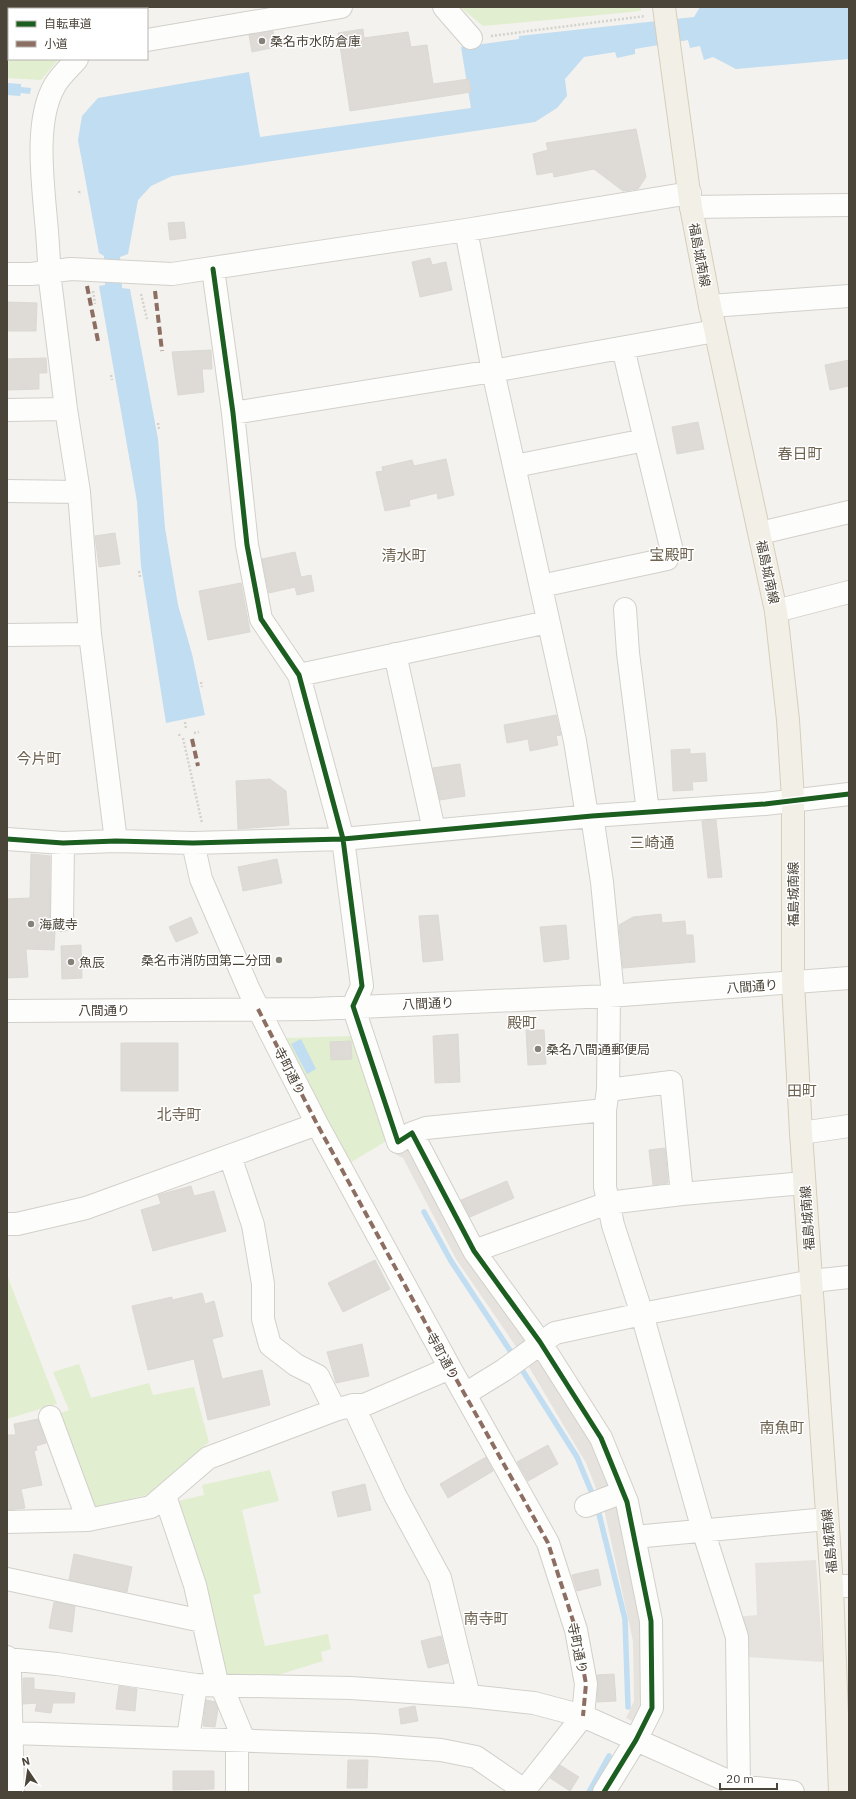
<svg xmlns="http://www.w3.org/2000/svg" width="856" height="1799" viewBox="0 0 856 1799" font-family="'IBM Plex Sans','Noto Sans JP',sans-serif">
<style>
.green{fill:#e1eecf}
.parking{fill:#e6e3df}
.water{fill:#c0ddf1}
.lines{fill:none;stroke-linecap:round;stroke-linejoin:round}
.stream{stroke:#c0ddf1;stroke-width:5.5}
.building{fill:#dedbd6;stroke:#dcd9d4}
.minor-casing{stroke:#d2d0cb;stroke-width:24}
.major-casing{stroke:#d6cebb;stroke-width:24}
.path{stroke:#d3d2cc;stroke-width:2.5;stroke-dasharray:2 2;stroke-linecap:butt}
.minor{stroke:#fdfdfc;stroke-width:22}
.major{stroke:#f2efe6;stroke-width:22}
.quiet{stroke:#8d6e63;stroke-width:4;stroke-dasharray:8 4;stroke-linecap:butt}
.cycleway-casing{stroke:#fff;stroke-width:8}
.cycleway{stroke:#1b5e20;stroke-width:5}
.poi-dot{fill:#868178;stroke:#fff;stroke-width:1.5}
.labels{text-anchor:middle;stroke-width:3;stroke-linejoin:round;paint-order:stroke}
.poi-label{font-size:13px;fill:#4b4439;stroke:#fff;text-anchor:start}
.street-label{font-size:13px;fill:#4b4439;stroke:#fff}
.quarter-label{font-size:15px;fill:#6e6250;stroke:#fff}
</style>
<rect width="100%" height="100%" fill="#f4f2ee"/>
<path class="green" d="M7 7H122L123 9H9V59H59L41 80 7 78Z
M460 7H641V11L483 26Z
M354 1036 388 1140 350 1163 286 1038Z
M7 1275 57 1404 7 1419Z
M79 1364 91 1398 149 1383 153 1395 194 1387 209 1442 147 1495 91 1508 58 1414 69 1410 53 1372Z
M270 1470 279 1501 242 1510 261 1593 253 1595 265 1646 328 1634 331 1649 321 1652 323 1661 278 1675 235 1683 228 1679 205 1581 174 1502 204 1495 202 1485Z"/>
<path class="parking" d="M407 1146 529 1339 519 1351 456 1259 403 1158 395 1154Z
M537 1355 591 1434 613 1484 599 1496 586 1463 526 1362Z
M616 1505 645 1620V1704L636 1723 626 1718 634 1701 633 1641 604 1509Z
M816 1560 823 1662 747 1657 736 1617 757 1615 755 1563Z"/>
<path class="water" d="M700 7H849V59L736 69 713 57 704 60 700 46 690 48 688 40 635 49V54L617 58 615 52 584 57 565 79 567 96 557 108 535 122 172 176 151 186 138 200 128 254 120 257 122 288 130 289 158 439 165 528 178 605 192 654 205 715 166 723 141 566 137 502 99 286 105 285 104 256 99 253 78 140 82 116 98 98 249 72 260 137 471 108 461 47 519 39V36L694 17Z
M7 83 21 84V87L31 88 30 94 21 93 20 96 7 95Z
M301 1039 316 1069 307 1074 291 1044Z"/>
<g class="lines">
<path class="stream" d="M424 1212 451 1261 515 1358
M519 1365 577 1457 594 1498
M597 1506 625 1619 628 1707
M589 1792 609 1756"/>
</g>
<path class="building" d="M363 29 364 38 408 32 411 47 427 45 433 84 469 79 471 92 350 111 338 33Z
M273 31 276 47 252 52 249 35Z
M636 129 646 177 638 189 623 191 594 169 554 177 553 172 537 175 533 154 548 150 546 143Z
M184 222 186 238 170 240 168 223Z
M430 258 432 265 446 262 452 290 420 297 412 262Z
M7 302 37 303 36 331H7Z
M211 350 212 369H202L204 392 178 395 172 352Z
M46 358 47 373H39V389L7 390V359Z
M849 360V386L830 390 825 365Z
M698 422 704 449 677 454 672 427Z
M446 459 454 495 438 499 437 493 409 500 410 506 385 511 376 472 383 471 382 467 412 460 414 466Z
M115 533 120 564 99 567 95 536Z
M295 552 301 577 311 575 314 591 297 595 295 587 269 593 262 559Z
M241 583 250 632 208 640 199 591Z
M556 715 561 735 556 736 558 745 530 751 528 739 507 743 504 725Z
M690 749V754L705 753 707 781 692 782 693 790 673 791 671 750Z
M460 764 465 796 440 800 433 768Z
M270 779 286 791 289 825 238 829 236 781Z
M716 820 722 877 708 878 702 821Z
M31 854 50 856V920L51 926 55 930 54 950 26 949 28 977 7 978V899L30 898Z
M277 859 282 883 243 891 238 867Z
M661 914 662 923 685 921 686 935H693L695 962 623 968 619 925 633 917Z
M438 915 443 960 423 962 419 916Z
M191 917 198 933 176 942 169 927Z
M566 925 569 959 544 962 540 927Z
M81 945 82 978 62 979 61 946Z
M526 1030H544L546 1064 528 1065Z
M458 1034 460 1082 435 1083 433 1036Z
M351 1041 352 1059 331 1060 330 1042Z
M121 1043H178V1091H121Z
M665 1148 668 1183 653 1185 649 1150Z
M507 1181 514 1198 470 1217 461 1200Z
M191 1186 194 1196 214 1191 226 1231 153 1251 141 1210 161 1204 158 1195Z
M375 1260 390 1289 343 1312 328 1283Z
M202 1293 205 1304 214 1301 223 1336 212 1339 222 1379 262 1370 270 1405 208 1420 194 1359 148 1370 132 1306 172 1297V1300Z
M362 1344 369 1376 336 1383 327 1352Z
M38 1419 46 1443 36 1446 37 1450 34 1451 42 1485 21 1489 25 1508 7 1510V1435H16L14 1424Z
M548 1445 558 1464 528 1481 517 1462Z
M486 1457 493 1471 448 1498 440 1484Z
M365 1484 371 1510 338 1517 332 1492Z
M74 1554 132 1567 127 1592 69 1580Z
M598 1569 601 1585 577 1591 572 1575Z
M54 1602 75 1606 72 1632 49 1628Z
M441 1636 448 1663 428 1668 421 1641Z
M614 1674 616 1701 597 1702 598 1685 597 1675Z
M23 1678H34V1689L75 1693 74 1703H53L51 1713 35 1711 37 1703 23 1704Z
M119 1686 137 1689 135 1711 116 1709Z
M206 1700 215 1702 218 1709 215 1727 203 1726Z
M415 1706 418 1721 401 1724 399 1709Z
M348 1760H368L367 1788H347Z
M560 1765 579 1777 570 1791 550 1778Z
M173 1771H214V1789L173 1790Z"/>
<g class="lines">
<g class="minor-casing">
<path id="minor" d="M444 7 471 38
M147 40 341 7
M77 59C70 67 60 76 55 85 28 130 50 218 49 272L66 409 79 492 90 634 116 841
M691 207 849 205
M466 230 493 371 575 741 587 816
M213 269 233 413 247 545 261 619 299 675 343 839 362 986 353 1006 398 1142 412 1133 474 1251 540 1342 601 1438 627 1502 651 1621 652 1708 636 1740 604 1792
M7 274H31L71 269 172 274 466 230 690 193
M710 306 849 296
M623 348 645 440
M7 410 66 409
M233 413 493 371 715 331
M515 466 645 440 671 547 667 559 541 586
M7 491 79 492
M760 533 849 512
M625 609 628 653 648 812
M776 611 849 592
M7 635 90 634
M395 654 434 830
M299 675 548 622
M592 816 602 882 613 995
M7 839 63 843 116 841 193 843 343 839 592 816 765 804 849 794
M193 843 201 879 249 990 270 1032 317 1124 450 1368 548 1543 576 1630 586 1684 583 1716
M62 920 63 843
M609 996 608 1090 605 1110V1187L613 1225 642 1314 703 1530 737 1637 739 1786 736 1792
M7 1011 314 1009 609 996 849 978
M608 1090 671 1082 682 1194
M412 1133 426 1128 605 1110
M801 1133 849 1126
M230 1156 253 1225 263 1284V1319L270 1345 296 1365 318 1376 335 1410
M7 1224H17L86 1208 317 1124
M474 1251 608 1203 682 1194 804 1183
M465 1394 504 1370 555 1333 642 1314 812 1281 849 1277
M353 1405 395 1495 440 1578 469 1696
M50 1417 88 1520
M165 1496 195 1585 218 1687
M586 1506 623 1492
M7 1522 88 1520 151 1507 208 1458 335 1410 353 1405H364L450 1368
M634 1537 827 1519
M7 1579 202 1621
M832 1586H849
M7 1657 10 1674 13 1792
M7 1659 57 1664 196 1685 351 1688 469 1696 534 1703 583 1716 739 1786 793 1792
M222 1687 244 1740
M12 1733 373 1745 441 1750 476 1757 524 1790
M188 1738 196 1685
M237 1792V1741
M523 1792 583 1716"/>
</g>
<g class="major-casing">
<path id="major" d="M664 7 691 207 710 306 776 611 788 720 793 799V983L801 1133 832 1586 840 1792"/>
</g>
<path class="path" d="M491 36 645 16
M79 191 80 195
M93 291 95 304
M141 294 147 319
M111 375 112 380
M158 423 159 429
M139 571 140 577
M201 682 202 687
M185 722 186 729
M194 733 199 732
M179 734 180 737
M183 738 202 823"/>
<use href="#minor" class="minor"/>
<use href="#major" class="major"/>
<path class="quiet" d="M87 286 98 341
M155 291 162 351
M192 739 198 766
M258 1009 317 1124 450 1368 548 1543 576 1630 586 1684 583 1716"/>
<g class="cycleway-casing">
<path id="cycleway" d="M213 269 233 413 247 545 261 619 299 675 343 839 362 986 353 1006 398 1142 412 1133 474 1251 540 1342 601 1438 627 1502 651 1621 652 1708 636 1740 604 1792
M7 839 63 843 116 841 193 843 343 839 592 816 765 804 849 794"/>
</g>
<use href="#cycleway" class="cycleway"/>
</g>
<g class="poi-dot">
<circle cx="262" cy="41" r="4"/>
<circle cx="31" cy="924" r="4"/>
<circle cx="279" cy="960" r="4"/>
<circle cx="71" cy="962" r="4"/>
<circle cx="538" cy="1049" r="4"/>
</g>
<g class="labels">
<g class="poi-label">
<text x="270" y="46">桑名市水防倉庫</text>
<text x="39" y="929">海蔵寺</text>
<text x="271" y="965" text-anchor="end">桑名市消防団第二分団</text>
<text x="79" y="967">魚辰</text>
<text x="546" y="1054">桑名八間通郵便局</text>
</g>
<g class="street-label">
<text transform="translate(700 255) rotate(79)" y="5">福島城南線</text>
<text transform="translate(768 572) rotate(78)" y="5">福島城南線</text>
<text transform="translate(793 894) rotate(-90)" y="5">福島城南線</text>
<text transform="translate(752 986) rotate(-4)" y="5">八間通り</text>
<text transform="translate(428 1003) rotate(-2)" y="5">八間通り</text>
<text x="104" y="1015">八間通り</text>
<text transform="translate(290 1071) rotate(63)" y="5">寺町通り</text>
<text transform="translate(807 1218) rotate(-94)" y="5">福島城南線</text>
<text transform="translate(443 1356) rotate(61)" y="5">寺町通り</text>
<text transform="translate(829 1541) rotate(-95)" y="5">福島城南線</text>
<text transform="translate(578 1648) rotate(78)" y="5">寺町通り</text>
</g>
<g class="quarter-label">
<text x="800" y="459">春日町</text>
<text x="672" y="560">宝殿町</text>
<text x="404" y="561">清水町</text>
<text x="39" y="764">今片町</text>
<text x="652" y="848">三崎通</text>
<text x="522" y="1028">殿町</text>
<text x="802" y="1096">田町</text>
<text x="179" y="1120">北寺町</text>
<text x="782" y="1433">南魚町</text>
<text x="486" y="1624">南寺町</text>
</g>
</g>
<rect width="856" height="1799" fill="none" stroke="#4b4439" stroke-width="16"/>
<rect x="8" y="8" width="140" height="52" fill="#ffffff" stroke="#b7b4b0"/>
<rect x="16" y="21" width="20" height="6" fill="#1b5e20" stroke="#b7b4b0"/>
<text x="44" y="28" font-size="12" fill="#4b4439">自転車道</text>
<rect x="16" y="41" width="20" height="6" fill="#8d6e63" stroke="#b7b4b0"/>
<text x="44" y="48" font-size="12" fill="#4b4439">小道</text>
<g transform="translate(28 1771) rotate(347)" stroke="#ffffff" stroke-width="3" paint-order="stroke">
<path d="M0-3L7 15L0 10L-7 15Z" fill="#4b4439"/>
<text y="-6" font-size="11" font-weight="bold" text-anchor="middle" fill="#4b4439">N</text>
</g>
<path d="M720 1783v6h57v-6" fill="none" stroke="#4b4439" stroke-width="2"/>
<text x="726" y="1783" font-size="12" fill="#4b4439" stroke="#ffffff" stroke-width="3" paint-order="stroke">20 m</text>
</svg>
